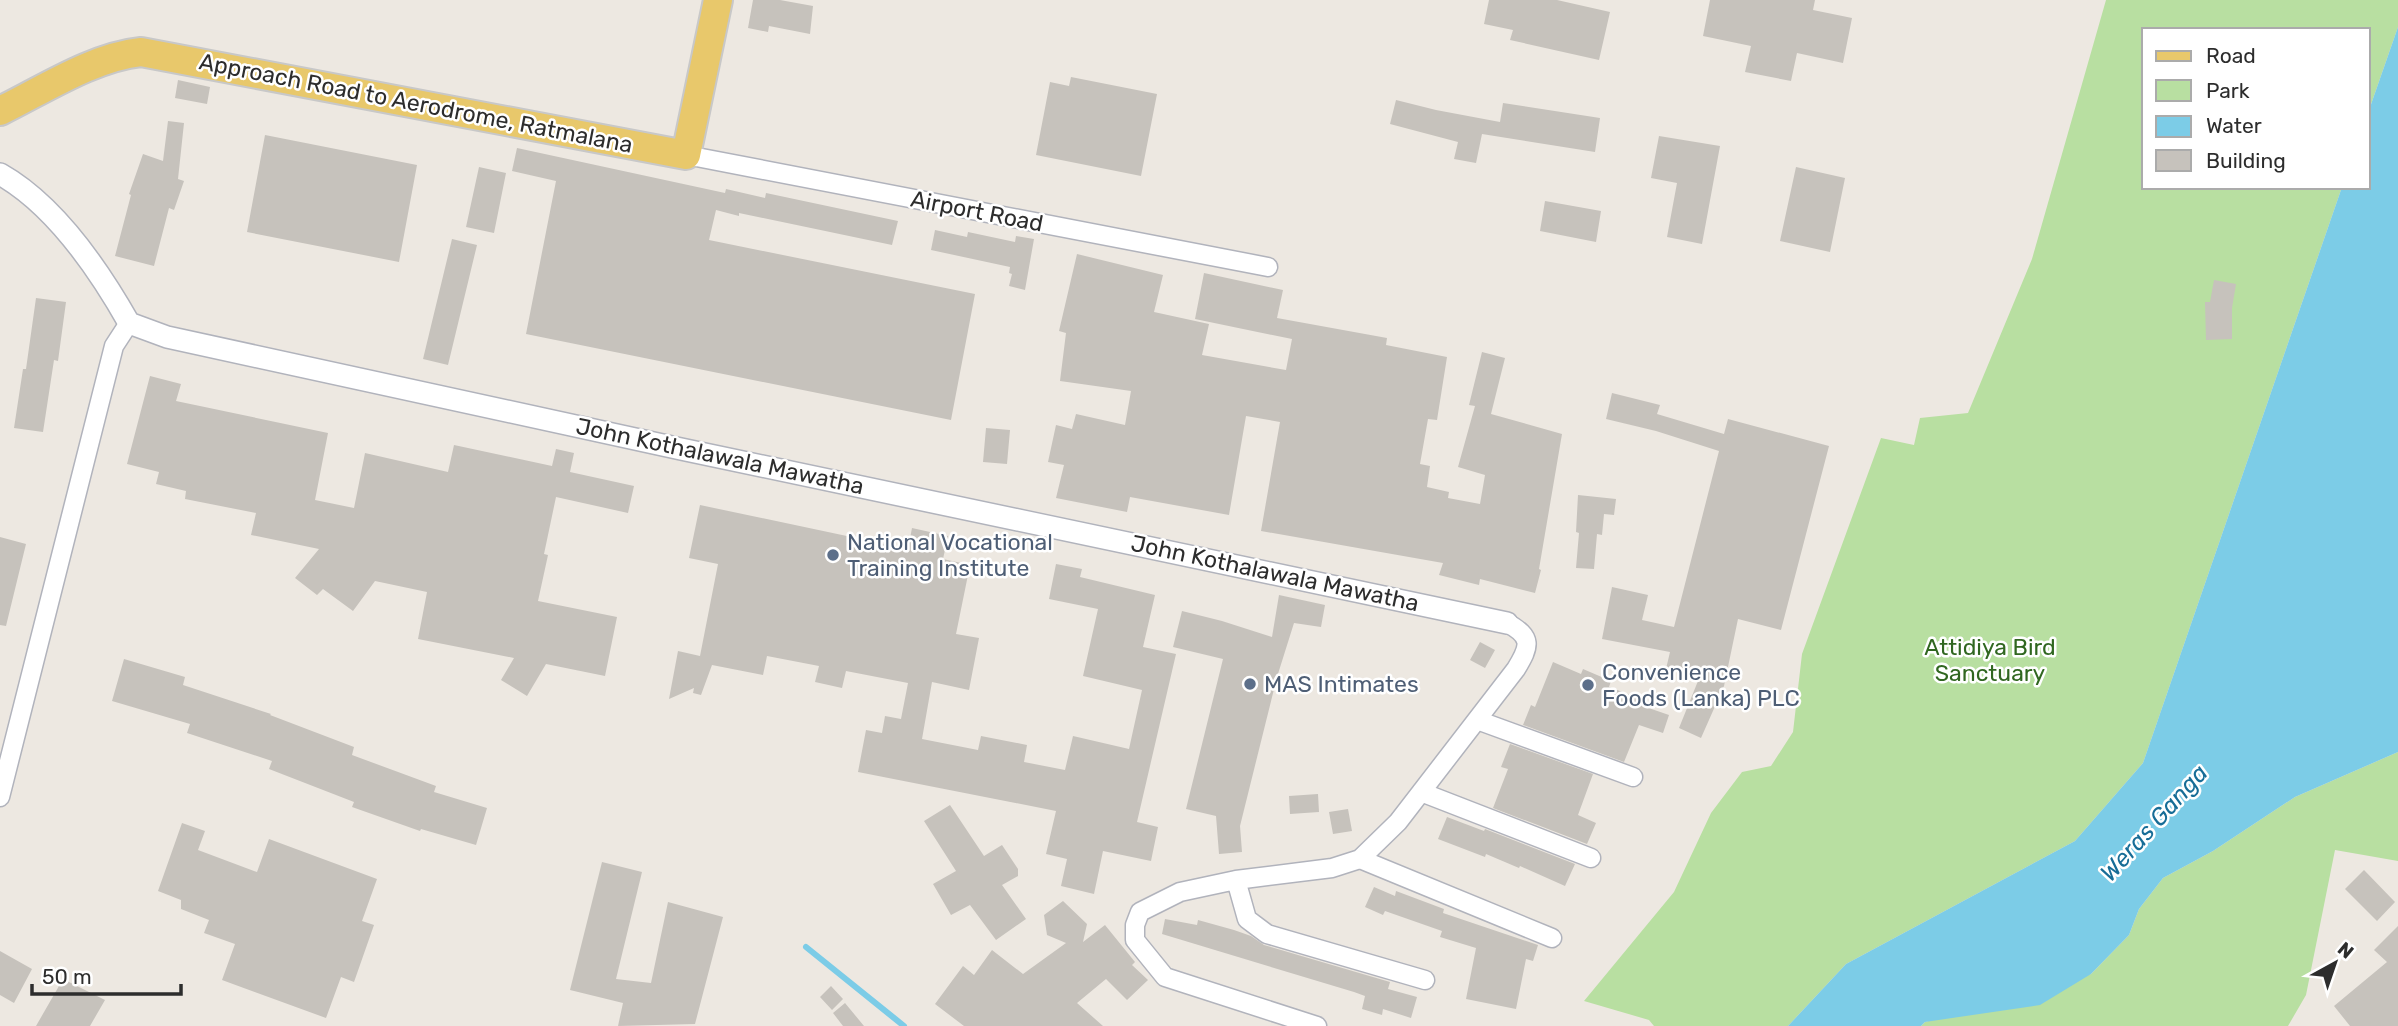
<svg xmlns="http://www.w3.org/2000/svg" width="2398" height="1026" viewBox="0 0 2398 1026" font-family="Rubik,sans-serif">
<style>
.green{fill:#b8dfa1}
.water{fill:#7ccce7}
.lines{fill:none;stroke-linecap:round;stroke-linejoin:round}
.stream{stroke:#7ccce7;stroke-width:6}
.building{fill:#c6c2bc}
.minor-casing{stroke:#b1b3bc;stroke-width:21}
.tertiary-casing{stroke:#b1b3bc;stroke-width:24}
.primary-casing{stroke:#c8c8c8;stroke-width:32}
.minor{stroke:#fff;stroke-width:18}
.tertiary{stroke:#fff;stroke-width:21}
.primary{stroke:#e8c86b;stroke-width:28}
.service-dot{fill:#5c6f8a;stroke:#fff;stroke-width:2.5}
.labels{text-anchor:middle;stroke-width:5;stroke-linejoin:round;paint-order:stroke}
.street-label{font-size:23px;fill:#2d2d2d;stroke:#fff}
.service-label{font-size:23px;fill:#4e5e75;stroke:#fff;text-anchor:start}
.park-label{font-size:23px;fill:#306720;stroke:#fff}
.water-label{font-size:24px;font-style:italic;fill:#176d97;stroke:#fff}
</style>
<rect width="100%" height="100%" fill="#ede8e1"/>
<path class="green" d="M2106 0H2398V27L2368 113V30H2144V187H2342L2143 763 2075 841 1846 964 1788 1026H1654L1649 1020 1584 1001 1674 892 1711 813 1742 772 1771 766 1793 732 1802 654 1881 438 1914 445 1920 418 1968 413 2032 259Z
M2398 752V861L2335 850 2306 995 2288 1026H1921L1925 1022 2091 974 2129 935 2139 909 2163 878 2213 851 2295 797Z"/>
<path class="water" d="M2398 27V752L2295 797 2213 851 2163 878 2139 909 2129 935 2091 974 2040 1005 1925 1022 1921 1026H1788L1846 964 2075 841 2143 763 2342 187H2368V113Z"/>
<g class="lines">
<path class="stream" d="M806 947 904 1026"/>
</g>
<path class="building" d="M753 0H780L813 6 810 34 769 26 768 32 748 28Z
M1489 0H1557L1610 12 1599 60 1510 40 1513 30 1484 24Z
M1710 0H1815L1813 10 1852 18 1843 63 1797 53 1791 81 1745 72 1751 46 1703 36Z
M1071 77 1157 94 1141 176 1036 155 1050 82 1069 86Z
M178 80 210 87 207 104 175 98Z
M1396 100 1436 110 1500 122 1503 103 1600 118 1595 152 1482 134 1476 163 1454 159 1458 142 1390 124Z
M168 121 184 123 178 179 184 181 174 210 169 208 154 266 115 256 131 195 129 194 143 154 163 161Z
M265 135 417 165 399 262 247 232Z
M1659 136 1720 146 1702 244 1667 237 1677 183 1651 178Z
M517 148 725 193 726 189 765 198 766 193 898 221 892 245 739 213V216L716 210 709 240 975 294 951 420 526 334 556 181 512 171Z
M479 167 506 173 494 233 466 227Z
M1796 167 1845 178 1830 252 1780 241Z
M1545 201 1601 211 1596 242 1540 231Z
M935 230 967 237 968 232 1015 242 1016 236 1034 239 1025 290 1009 286 1012 274 1009 273 1010 267 931 250Z
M452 239 477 245 448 365 423 359Z
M1077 254 1163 275 1154 312 1209 324 1202 355 1286 370 1292 339 1195 319 1204 273 1283 290 1277 318 1387 338 1386 345 1447 357 1437 420 1428 419 1420 464 1430 466 1427 487 1449 492 1448 498 1480 504 1485 475 1458 467 1475 406 1469 405 1482 352 1505 358 1491 414 1562 434 1539 569 1541 570 1535 593 1480 579 1479 585 1439 575 1443 563 1261 531 1280 422 1246 416 1229 515 1130 497 1127 512 1056 498 1064 465 1048 462 1056 425 1072 429 1076 414 1125 425 1131 391 1060 381 1066 333 1059 331Z
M2214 280 2236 284 2232 308V339L2206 340 2205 302H2210Z
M36 298 66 302 58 361 54 360 43 432 14 428 23 369H26Z
M150 376 181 384 176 401 328 433 315 500 354 508 365 453 448 472 454 445 552 466 556 449 574 453 570 472 634 486 628 513 556 497 544 554 548 555 538 601 617 617 605 676 546 664 527 696 501 680 514 658 418 639 427 592 375 581 353 611 323 589 317 595 295 578 319 549 251 535 256 513 185 499 186 491 156 484 159 472 127 464Z
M1612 393 1660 405 1657 414 1724 434 1728 419 1829 446 1781 630 1738 619 1724 686 1701 738 1679 728 1698 681 1692 680 1693 675 1666 669 1670 652 1602 639 1612 587 1648 595 1642 620 1674 627 1719 451 1656 431 1606 419Z
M986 428 1010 430 1007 464 983 462Z
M1578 495 1616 499 1614 515 1604 514 1602 535 1597 534 1594 569 1576 568 1579 533 1576 532Z
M700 505 908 549 912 528 948 536 943 559 970 565 956 634 979 638 969 690 932 682 922 739 978 750 981 736 1027 745 1024 762 1065 770 1073 736 1129 749 1142 690 1083 676 1098 609 1049 599 1056 564 1082 569 1080 577 1155 595 1143 647 1176 654 1137 822 1158 827 1151 861 1103 851 1094 894 1061 886 1067 859 1046 854 1056 811 858 772 866 730 882 733 885 716 901 719 908 683 846 671 842 688 815 682 819 666 767 656 763 675 712 665 701 695 693 693 694 688 669 699 678 651 700 656 718 564 689 558Z
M0 537 26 544 6 626 0 625Z
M1279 595 1325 605 1321 627 1294 623 1277 677 1240 826 1242 852 1219 854 1216 816 1186 809 1223 659 1173 647 1182 611 1222 621 1272 637Z
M1480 642 1495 650 1485 668 1470 660Z
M124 659 185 677 183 685 271 714 270 715 354 747 352 755 436 786 434 792 487 808 476 845 421 829 420 831 352 807 354 802 269 769 272 761 187 733 190 724 112 701Z
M1553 662 1581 674 1583 669 1611 681 1609 687 1639 698 1637 704 1669 715 1663 733 1639 725 1624 762 1523 725 1531 705 1535 707Z
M1510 744 1593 774 1578 815 1596 823 1587 844 1493 808 1508 769 1501 767Z
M1318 794 1319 812 1290 814 1289 796Z
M950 805 984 856 1002 845 1018 869V876L1002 885 1026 919 996 940 970 905 951 915 933 884 956 871 924 821Z
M1348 809 1352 831 1333 834 1329 812Z
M1447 817 1484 831 1485 829 1575 864 1565 886 1520 866 1519 868 1486 854 1485 857 1438 839Z
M182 823 205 831 198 850 257 872 269 839 377 879 362 921 374 925 354 982 341 977 326 1018 222 980 235 944 204 933 209 920 181 909V900L158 891Z
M602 862 642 872 616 979 651 983 668 902 723 917 695 1024 618 1026 623 1003 570 990Z
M2364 870 2395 902 2377 921 2345 889Z
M1374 887 1395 896 1396 891 1444 909 1443 913 1538 945 1533 961 1526 959 1516 1009 1466 999 1476 948 1440 937 1442 931 1385 911 1383 915 1365 907Z
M1063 901 1087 924 1083 942 1105 925 1135 962 1132 965 1148 980 1127 1000 1106 979 1077 1003 1103 1026H964L935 1004 963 966 974 975 992 950 1023 974 1066 943 1047 935 1044 915Z
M1165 919 1197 925 1198 920 1234 930 1251 936 1264 945 1390 982 1388 989 1417 997 1411 1018 1383 1009 1382 1015 1362 1009 1365 996 1354 992 1162 934Z
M2398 926V1026H2350L2334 1006 2387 962 2374 950Z
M0 951 32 969 14 1003 0 995Z
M63 979 105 1000 90 1026H36Z
M831 986 843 999 832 1010 820 997Z
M845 1003 864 1026H843L833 1013Z"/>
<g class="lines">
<g class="minor-casing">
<path id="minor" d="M686 155 1268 267
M1477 720 1633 777
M1421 792 1591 858
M0 797 114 346 129 323
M1360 859 1552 938
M1236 880 1247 919 1267 934 1425 980
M1317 1026 1165 977 1135 940V925L1140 912 1180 892 1236 880 1332 868 1360 859 1398 822 1516 669C1530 646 1533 637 1507 623"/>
</g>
<g class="tertiary-casing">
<path id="tertiary" d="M0 174C55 205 99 270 129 323L167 337 681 449 1507 623"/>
</g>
<g class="primary-casing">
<path id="primary" d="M0 111C43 90 93 57 141 52L686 155 718 0"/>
</g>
<use href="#minor" class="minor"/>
<use href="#tertiary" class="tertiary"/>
<use href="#primary" class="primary"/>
</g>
<g class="service-dot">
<circle cx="833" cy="555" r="7"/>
<circle cx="1250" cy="684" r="7"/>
<circle cx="1588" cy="685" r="7"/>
</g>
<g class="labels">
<g class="street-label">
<text transform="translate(416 103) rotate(11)" y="8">Approach Road to Aerodrome, Ratmalana</text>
<text transform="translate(977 211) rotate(11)" y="8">Airport Road</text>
<text transform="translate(720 456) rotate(12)" y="8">John Kothalawala Mawatha</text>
<text transform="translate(1275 573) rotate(12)" y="8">John Kothalawala Mawatha</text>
</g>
<g class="service-label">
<text x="847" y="550">National Vocational<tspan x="847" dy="26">Training Institute</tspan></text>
<text x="1602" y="680">Convenience<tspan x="1602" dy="26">Foods (Lanka) PLC</tspan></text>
<text x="1264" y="692">MAS Intimates</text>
</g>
<g class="park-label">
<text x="1990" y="655">Attidiya Bird<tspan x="1990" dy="26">Sanctuary</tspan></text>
</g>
<g class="water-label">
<text transform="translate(2154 823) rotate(-48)" y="8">Weras Ganga</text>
</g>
</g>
<rect x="2142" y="28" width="228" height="161" fill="#ffffff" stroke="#ababab" stroke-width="2"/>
<rect x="2156" y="51" width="35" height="10" fill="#e8c86b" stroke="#ababab" stroke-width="2"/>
<text x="2206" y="63" font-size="21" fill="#2d2d2d">Road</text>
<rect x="2156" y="80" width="35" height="21" fill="#b8dfa1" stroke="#ababab" stroke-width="2"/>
<text x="2206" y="98" font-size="21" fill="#2d2d2d">Park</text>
<rect x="2156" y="116" width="35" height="21" fill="#7ccce7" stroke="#ababab" stroke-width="2"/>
<text x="2206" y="133" font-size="21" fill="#2d2d2d">Water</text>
<rect x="2156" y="150" width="35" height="21" fill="#c6c2bc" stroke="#ababab" stroke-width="2"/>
<text x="2206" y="168" font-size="21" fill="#2d2d2d">Building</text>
<g transform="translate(2335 963) rotate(40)" stroke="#ffffff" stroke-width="5" paint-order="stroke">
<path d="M0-5L12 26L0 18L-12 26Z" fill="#2d2d2d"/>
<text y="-10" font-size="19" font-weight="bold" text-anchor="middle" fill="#2d2d2d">N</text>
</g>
<path d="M32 984v10h149v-10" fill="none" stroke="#2d2d2d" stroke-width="3.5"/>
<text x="42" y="984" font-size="21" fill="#2d2d2d" stroke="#ffffff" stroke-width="5" paint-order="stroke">50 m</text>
</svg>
